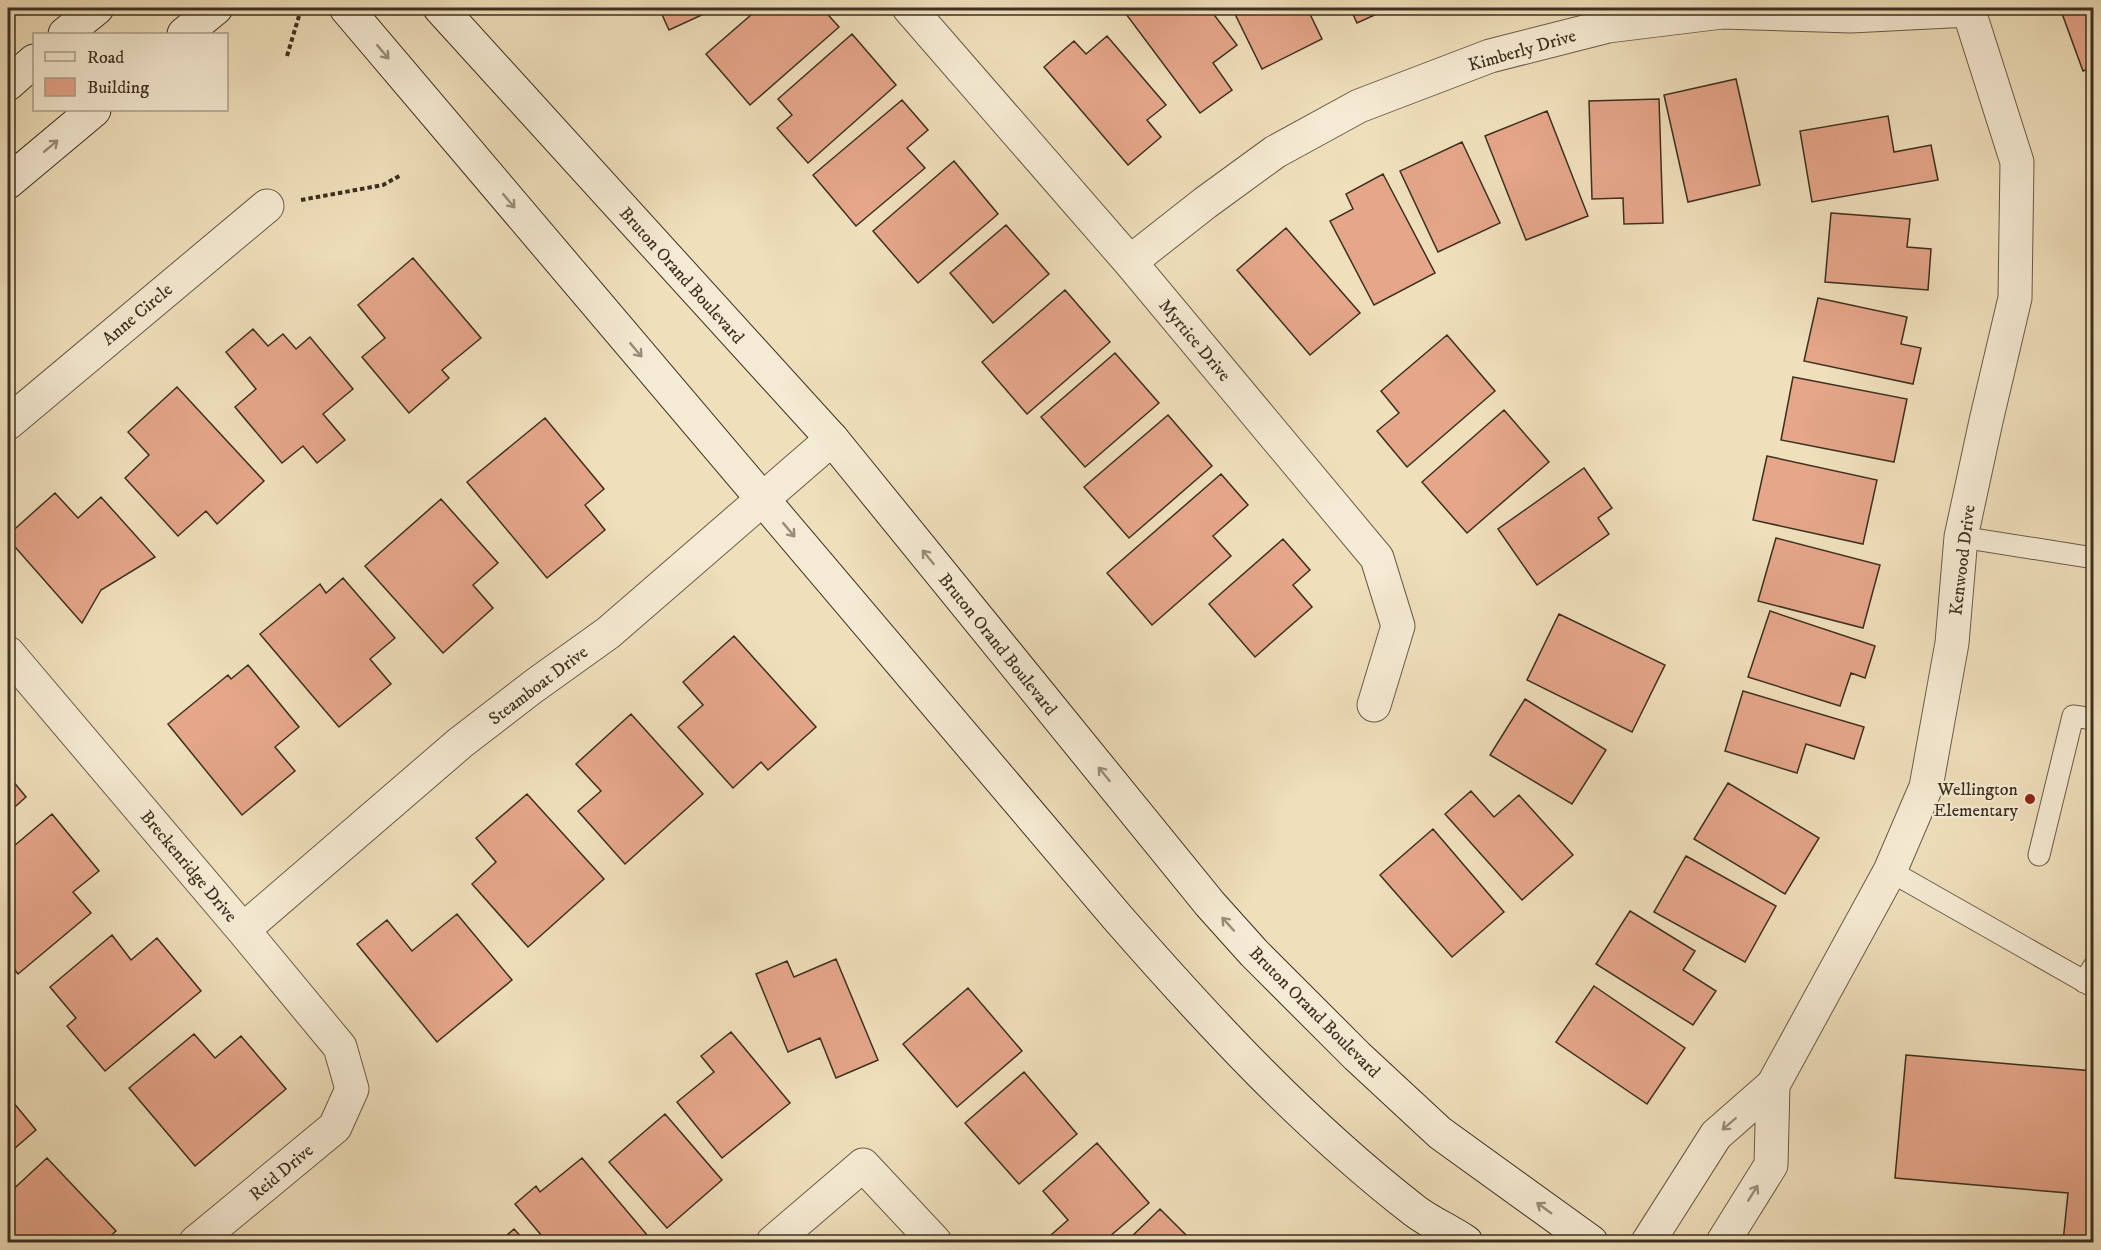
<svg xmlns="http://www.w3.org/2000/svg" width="2101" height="1250" viewBox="0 0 2101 1250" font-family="'IM FELL DW Pica',serif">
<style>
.building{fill:#e5a68a;stroke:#3d3020;stroke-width:1.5}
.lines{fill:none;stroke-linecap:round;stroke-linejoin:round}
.service-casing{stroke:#6a5c47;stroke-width:23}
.minor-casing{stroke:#6a5c47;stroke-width:35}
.secondary-casing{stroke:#3d3020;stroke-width:35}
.path{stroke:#3d3020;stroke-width:4;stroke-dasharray:4.5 3;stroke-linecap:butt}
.service{stroke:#f5ead3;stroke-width:21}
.minor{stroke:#f5ead3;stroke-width:33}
.secondary{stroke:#f5ead3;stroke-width:33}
.oneway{stroke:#998d7a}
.poi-dot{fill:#8f2418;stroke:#f5ead3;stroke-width:2}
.labels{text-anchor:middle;stroke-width:4.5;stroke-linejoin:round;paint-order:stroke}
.street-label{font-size:18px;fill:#3d3020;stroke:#f5ead3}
.poi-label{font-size:18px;fill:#3d3020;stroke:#f5ead3;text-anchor:end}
</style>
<rect width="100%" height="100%" fill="#efdfbb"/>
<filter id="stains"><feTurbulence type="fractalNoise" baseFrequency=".00333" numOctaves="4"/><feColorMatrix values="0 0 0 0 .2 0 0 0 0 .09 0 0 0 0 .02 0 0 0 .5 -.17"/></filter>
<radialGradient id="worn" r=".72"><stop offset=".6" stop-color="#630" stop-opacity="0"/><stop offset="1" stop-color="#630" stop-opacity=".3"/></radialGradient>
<path class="building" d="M659 8H717L669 30Z
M759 8H794L799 13 805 8H822L839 27 750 105 706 54Z
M1126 8H1209L1237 45 1213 63 1232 90 1200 113 1123 10Z
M1232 8H1307L1322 39 1262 69Z
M1350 8H1390L1357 23Z
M2060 8H2094V67L2083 71Z
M852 34 896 85 808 163 777 128 792 115 778 99Z
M1107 36 1166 105 1147 120 1161 137 1128 165 1044 67 1074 41 1086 54Z
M1736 79 1760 185 1688 202 1664 95Z
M2094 90V115L2087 92Z
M1659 99 1663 223 1624 224 1623 198 1592 199 1589 101Z
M902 100 928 130 907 148 925 168 856 226 813 175Z
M1547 111 1588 216 1526 240 1485 136Z
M1888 116 1894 152 1931 145 1938 180 1812 202 1800 131Z
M1462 142 1500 223 1438 252 1400 171Z
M954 161 998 214 918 283 873 231Z
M1383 174 1435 273 1374 305 1330 221 1353 209 1346 194Z
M1831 213 1910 219 1907 247 1931 249 1928 290 1825 282Z
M1006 225 1049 274 993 323 950 273Z
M1286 228 1360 313 1310 355 1237 270Z
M413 258 481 338 442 370 449 378 409 413 362 357 385 338 358 305Z
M1065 290 1110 342 1027 414 982 362Z
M1818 298 1907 317 1901 344 1921 348 1913 384 1804 361Z
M253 329 268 346 283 334 296 349 310 337 353 389 323 414 345 440 317 463 303 446 282 463 235 407 256 389 226 352Z
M1447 335 1495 391 1407 467 1377 431 1399 413 1381 391Z
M1115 353 1159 403 1085 467 1041 417Z
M2094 365V400L2088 399Z
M1793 377 1907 399 1894 462 1781 440Z
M177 387 264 481 217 524 206 511 178 536 125 478 149 455 128 432Z
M1504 410 1549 462 1467 533 1422 482Z
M1168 415 1212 466 1129 538 1084 487Z
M545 418 604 489 585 505 605 530 547 578 467 482Z
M1767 456 1877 480 1863 544 1753 520Z
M1584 468 1612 508 1598 518 1609 534 1537 585 1498 529Z
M1221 474 1248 505 1213 536 1231 556 1152 625 1107 573Z
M55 493 78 518 101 497 155 557 101 590 82 623 8 539V535Z
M441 499 498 563 473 585 493 608 443 653 365 566Z
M1776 538 1880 565 1863 628 1758 601Z
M1283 539 1310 570 1293 585 1312 607 1255 657 1209 604Z
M343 578 395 638 370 659 391 684 339 727 260 634 320 584 326 593Z
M1770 611 1875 646 1865 678 1851 673 1840 706 1748 677Z
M1559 614 1665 665 1632 732 1527 680Z
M734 636 816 727 768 770 761 762 733 788 678 727 703 705 683 682Z
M248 665 299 727 275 747 295 771 242 815 168 724 228 675 231 679Z
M1743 691 1864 727 1854 759 1806 744 1797 773 1725 751Z
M1525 699 1606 750 1572 804 1490 755Z
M631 714 703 794 625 864 578 811 601 791 576 764Z
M8 775 26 797 8 813Z
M1728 783 1819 838 1785 894 1694 839Z
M1471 791 1494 817 1519 795 1573 855 1522 900 1445 814Z
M527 794 604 879 528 947 472 884 496 862 476 838Z
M52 814 99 871 73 892 91 913 18 974 8 961V851Z
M1433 829 1504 912 1452 957 1380 875Z
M1686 856 1776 906 1745 962 1654 912Z
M1630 911 1695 951 1683 970 1716 991 1693 1025 1596 964Z
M457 914 512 980 437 1042 357 944 387 920 412 951Z
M112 935 131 960 157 938 201 991 105 1071 67 1026 76 1018 50 987Z
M836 959 878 1060 836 1078 820 1038 788 1052 756 974 787 961 794 977Z
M1594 986 1685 1048 1647 1104 1556 1042Z
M968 988 1022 1051 957 1107 903 1044Z
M731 1032 790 1103 722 1158 677 1102 714 1072 701 1056Z
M194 1034 215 1058 241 1036 286 1089 195 1166 129 1088Z
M1906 1055 2094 1071V1242H2063L2068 1193 1895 1178Z
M1024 1072 1077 1134 1019 1184 965 1123Z
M8 1096 36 1130 8 1154Z
M665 1114 722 1180 667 1228 609 1162Z
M1097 1143 1149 1203 1103 1242H1043L1068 1220 1043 1191Z
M47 1158 116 1231 104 1242H8V1194Z
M582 1158 653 1242H547L515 1204 536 1186 540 1192Z
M1160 1209 1193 1242H1126Z
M514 1229 526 1242H499Z"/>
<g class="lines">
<g class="service-casing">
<path id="service" d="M1961 537 2094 558
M2039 855 2073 716 2094 719
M1890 871 2094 987
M2084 982 2094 966"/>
</g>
<g class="minor-casing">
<path id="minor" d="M909 8 1130 262 1377 558 1398 626 1374 705
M1130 262 1205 203 1275 152 1359 106 1490 56 1608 26 1722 12 1851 16 1969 10
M8 423 267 206
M8 653 243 930 340 1047 352 1089 335 1127 196 1242
M243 930 460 743 534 686 608 633 832 439
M773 1242 863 1165 935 1242
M1648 1242 1716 1135 1773 1085 1890 871 1926 787 1952 643 1961 537 1986 421 2015 298 2017 162 1968 8
M1723 1242 1771 1165 1773 1085"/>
</g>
<g class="secondary-casing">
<path id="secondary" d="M346 8 1117 917C1209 1022 1304 1125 1415 1211 1431 1223 1450 1231 1466 1242
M440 8 832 439 1210 904 1254 953 1357 1056 1440 1133 1591 1242
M65 34 97 8
M184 34 216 8
M8 84 34 61
M8 182 94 110"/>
</g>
<path class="path" d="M287 56 299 16
M301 200 383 185 401 175"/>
<use href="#service" class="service"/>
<use href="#minor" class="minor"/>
<use href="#secondary" class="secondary"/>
</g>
<defs><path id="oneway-shaft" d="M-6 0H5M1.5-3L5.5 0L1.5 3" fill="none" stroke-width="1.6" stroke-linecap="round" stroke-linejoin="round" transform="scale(1.5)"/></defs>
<g class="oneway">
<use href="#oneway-shaft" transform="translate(383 52) rotate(50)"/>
<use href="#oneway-shaft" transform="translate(51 146) rotate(-40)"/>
<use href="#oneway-shaft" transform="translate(509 201) rotate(50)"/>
<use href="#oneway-shaft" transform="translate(636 350) rotate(50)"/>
<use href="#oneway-shaft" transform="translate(789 530) rotate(50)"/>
<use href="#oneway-shaft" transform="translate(928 557) rotate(-129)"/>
<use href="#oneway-shaft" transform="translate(1104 774) rotate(-129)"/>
<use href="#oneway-shaft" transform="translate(1228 924) rotate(-132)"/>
<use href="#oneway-shaft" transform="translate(1729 1124) rotate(139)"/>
<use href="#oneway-shaft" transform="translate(1753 1193) rotate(-58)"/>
<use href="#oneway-shaft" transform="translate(1544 1208) rotate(-144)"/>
</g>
<circle class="poi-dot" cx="2030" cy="799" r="6"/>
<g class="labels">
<g class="street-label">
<text transform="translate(1522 50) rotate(-16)" y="6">Kimberly Drive</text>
<text transform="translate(682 275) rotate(48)" y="6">Bruton Orand Boulevard</text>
<text transform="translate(137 314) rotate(-40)" y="6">Anne Circle</text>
<text transform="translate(1195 340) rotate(50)" y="6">Myrtice Drive</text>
<text transform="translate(1962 560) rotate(-83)" y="6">Kenwood Drive</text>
<text transform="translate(998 644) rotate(51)" y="6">Bruton Orand Boulevard</text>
<text transform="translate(538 685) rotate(-37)" y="6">Steamboat Drive</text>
<text transform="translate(189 866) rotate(50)" y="6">Breckenridge Drive</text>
<text transform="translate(1315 1012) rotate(45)" y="6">Bruton Orand Boulevard</text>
<text transform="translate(281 1172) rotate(-40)" y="6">Reid Drive</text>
</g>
<g class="poi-label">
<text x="2018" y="795">Wellington<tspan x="2018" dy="21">Elementary</tspan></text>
</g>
</g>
<rect width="2101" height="1250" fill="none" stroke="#efdfbb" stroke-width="30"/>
<rect x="9" y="9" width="2083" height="1232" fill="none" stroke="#3d3020" stroke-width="3"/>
<rect x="15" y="15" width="2071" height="1220" fill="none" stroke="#3d3020" stroke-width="1.5"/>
<rect x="33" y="33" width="195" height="78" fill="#f5ead3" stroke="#aba08b" stroke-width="1.5"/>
<rect x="45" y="52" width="30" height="9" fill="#f5ead3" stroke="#aba08b" stroke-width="1.5"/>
<text x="87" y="63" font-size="18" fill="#3d3020">Road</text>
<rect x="45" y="78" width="30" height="18" fill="#e5a68a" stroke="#aba08b" stroke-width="1.5"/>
<text x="87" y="93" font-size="18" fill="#3d3020">Building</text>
<rect width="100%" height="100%" filter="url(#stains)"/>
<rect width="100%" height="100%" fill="url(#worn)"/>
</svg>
